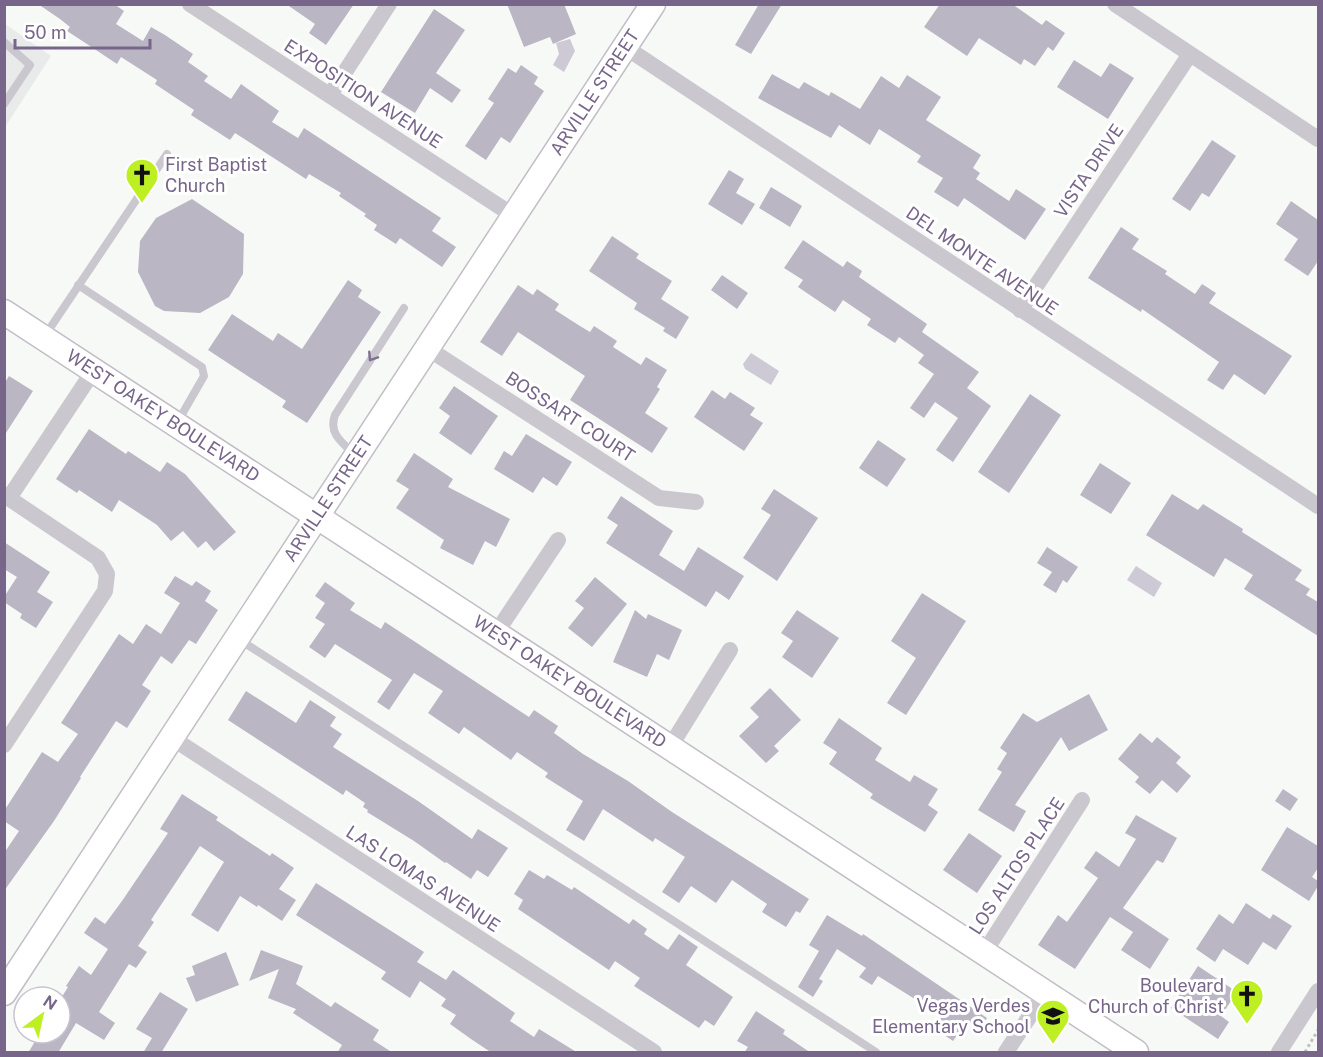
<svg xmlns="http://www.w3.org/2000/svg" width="1323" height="1057" viewBox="0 0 1323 1057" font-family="'Public Sans',sans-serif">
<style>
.built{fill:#e9eaea}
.water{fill:#cdcad6}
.building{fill:#bbb6c3}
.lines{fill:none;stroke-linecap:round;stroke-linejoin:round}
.secondary-casing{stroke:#c2bdc7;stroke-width:27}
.path{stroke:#c1bec4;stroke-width:3;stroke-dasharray:3 3;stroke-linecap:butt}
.lane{stroke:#cac7cf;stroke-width:8}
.street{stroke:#cac7cf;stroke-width:16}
.secondary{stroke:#fff;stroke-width:24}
.oneway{stroke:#7f7091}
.labels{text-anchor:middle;stroke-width:6;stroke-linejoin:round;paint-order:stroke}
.street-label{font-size:18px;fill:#77668a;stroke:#fff}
.poi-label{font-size:18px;fill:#77668a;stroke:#fff;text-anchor:end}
</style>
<rect width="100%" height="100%" fill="#f7f9f7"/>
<path class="built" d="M5 24 51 56 5 127Z"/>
<path class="water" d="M570 39 575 51 564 72 553 65 559 54 556 43Z
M751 353 779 371 771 385 745 369 743 364Z
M1136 566 1162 583 1154 597 1127 580Z"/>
<path class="building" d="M38 4H114L124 11 116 24 143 41 151 27 165 35 193 54 188 62 208 76 204 81 231 99 241 84 279 111 272 122 298 138 304 128 441 218 432 231 456 247 442 267 400 238 396 244 374 230 377 225 364 216 366 214 339 196 341 193 309 174 306 179 235 133 230 140 191 115 194 110 155 84 157 80 121 57 117 64 90 46 67 31 70 27 60 19Z
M286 4H354L326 45 309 33 315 24Z
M507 4H564L576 34 553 44 550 37 524 47Z
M759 4H782L751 54 735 45Z
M940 4H1012L1042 25 1046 20 1065 33 1053 51 1048 47 1035 66 1024 59 1021 65 979 38 967 56 924 27Z
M434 9 465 30 436 73 461 90 452 103 430 88 415 113 381 92Z
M1074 60 1101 77 1110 63 1134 78 1108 119 1057 87Z
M521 65 538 77 534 84 544 91 510 143 501 137 486 160 465 146 494 103 488 99 508 68 516 73Z
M772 74 799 89 804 82 829 96 831 92 860 109 881 76 899 88 907 75 941 97 926 120 981 155 973 168 980 173 976 179 1009 201 1016 189 1046 209 1025 240 964 198 958 207 934 192 943 178 917 162 921 156 879 129 870 145 839 125 831 138 758 98Z
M1212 140 1236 156 1209 197 1202 193 1190 211 1172 199Z
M729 170 744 179 736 193 755 204 742 225 708 204Z
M771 187 802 206 790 227 759 208Z
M192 199 244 234 243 274 229 297 200 313 164 311 155 306 138 272 140 241 156 218Z
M1291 201 1318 220V261L1308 276 1284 260 1298 239 1276 224Z
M1121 227 1139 239 1132 249 1167 271 1165 274 1195 294 1202 284 1216 293 1209 303 1292 356 1265 395 1234 374 1223 390 1207 380 1219 362 1142 309 1141 312 1088 278Z
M612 236 639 254 636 258 672 281 661 299 689 317 676 339 663 331 665 328 634 309 637 303 589 271Z
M803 240 843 267 847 261 862 271 859 277 927 324 922 332 979 372 967 388 991 406 953 462 936 450 958 418 935 402 924 418 910 408 934 374 918 363 924 355 899 337 895 343 867 325 871 319 843 300 835 312 798 287 803 280 784 268Z
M722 275 748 293 737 309 711 290Z
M348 280 362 290 358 297 381 312 307 423 282 407 286 401 208 350 232 314 273 341 278 333 302 349Z
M518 285 533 295 537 289 559 304 555 310 580 326 590 332 594 326 617 341 613 347 641 365 646 357 667 370 657 387 660 389 645 413 668 428 652 453 570 400 585 376 518 332 502 356 480 342Z
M9 376 33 391 4 436V384Z
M454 386 498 416 471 455 439 433 450 416 439 408Z
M712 390 725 399 730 392 755 408 750 415 763 423 744 451 694 417Z
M1030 394 1061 415 1009 493 978 472Z
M89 429 126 454 128 451 160 472 167 462 185 474 236 532 214 551 206 541 198 548 183 531 171 541 157 525 119 500 112 512 79 490 77 493 56 479Z
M526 434 572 462 557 486 543 477 533 493 494 469 504 451 512 456Z
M878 440 906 459 887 487 859 468Z
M414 453 453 479 448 487 510 519 496 547 485 541 473 565 440 548 444 540 396 508 409 489 396 481Z
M1100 463 1131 483 1111 514 1080 495Z
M774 489 818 518 777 581 743 558 771 515 761 509Z
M1172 494 1198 510 1203 504 1243 529 1242 532 1302 570 1295 580 1310 589 1306 595 1318 602V636L1244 589 1253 575 1225 558 1214 577 1146 535Z
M621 496 673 531 659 555 684 571 698 547 744 576 729 600 716 591 706 607 606 543 618 525 607 518Z
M4 542 50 572 37 592 53 602 36 628 20 618 22 614 4 602V597L17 577 4 569Z
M1047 547 1078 567 1067 583 1063 580 1056 593 1043 585 1052 572 1037 563Z
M175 576 192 586 196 581 211 591 205 601 218 610 196 644 189 640 172 664 161 656 142 685 151 691 127 728 116 721 80 777 81 778 54 821 4 891V853L19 831 4 821V811L42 752 58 762 78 734 61 723 119 634 133 644 146 624 161 634 180 603 164 593Z
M595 577 627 604 592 647 568 628 584 608 575 601Z
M325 582 355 603 350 610 381 629 385 622 529 717 534 710 558 726 554 733 583 754 628 781 672 812 809 899 800 913 796 911 786 927 762 912 767 904 732 880 716 903 691 886 679 903 662 892 685 857 655 838 653 842 603 809 584 841 566 830 583 801 545 777 548 773 517 752 511 760 464 727 459 734 428 713 443 691 414 673 389 710 377 702 392 680 335 644 325 658 309 647 325 624 315 618 325 603 315 596Z
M922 593 966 621 906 715 887 703 916 658 891 641Z
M635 610 646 619 648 614 682 630 669 660 657 654 647 677 613 662Z
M797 610 839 638 812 678 782 657 793 641 781 633Z
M770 688 801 720 774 746 779 751 766 763 739 736 759 717 750 708Z
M246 691 296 723 310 700 336 717 330 726 342 734 333 747 418 801 472 839 478 829 508 848 488 877 477 870 471 879 446 862 445 863 414 841 367 812 368 810 363 807 365 803 346 790 343 795 228 720Z
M1089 694 1108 730 1069 751 1061 737 1015 805 1026 811 1014 832 978 810 1002 772 997 769 1007 753 1000 748 1023 713 1037 722Z
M839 718 882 748 875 760 910 782 914 775 938 789 928 805 938 812 925 832 870 798 873 794 829 764 837 752 823 743Z
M1140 733 1152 743 1157 737 1181 757 1176 763 1191 776 1177 793 1162 780 1150 794 1135 782 1139 777 1118 759Z
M1283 789 1298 799 1290 811 1275 801Z
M182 794 218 817 216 820 270 856 272 853 294 868 279 889 296 900 282 921 258 905 257 907 240 896 218 932 191 915 224 862 200 846 151 920 154 922 138 946 147 952 136 968 129 964 99 1012 115 1023 104 1040 76 1023 58 1053H28L40 1033H60V1000L68 987 66 986 79 966 91 975 108 949 84 933 95 917 105 924 122 901 168 833 160 829Z
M1136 815 1177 838 1163 863 1157 860 1123 908 1169 939 1150 969 1121 950 1133 932 1110 917 1075 969 1038 945 1058 915 1067 922 1098 878 1084 868 1096 851 1119 867 1136 839 1125 833Z
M1287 827 1318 846V868L1312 877 1318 881V886L1309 901 1261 870Z
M969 833 1002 856 977 893 943 870Z
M529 870 544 879 547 875 572 890 574 887 629 924 633 919 647 929 644 934 668 950 679 934 698 947 686 965 733 997 714 1026 705 1020 699 1028 634 986 640 978 615 961 609 970 518 909 523 900 514 894Z
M316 883 424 952 417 962 446 980 453 970 515 1013 510 1021 534 1037 539 1029 578 1053H492L471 1039 450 1024 456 1015 441 1006 446 999 420 981 410 998 381 979 386 972 296 915Z
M1246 903 1270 919 1273 914 1292 926 1276 950 1263 942 1248 965 1223 949 1215 962 1196 949 1219 914 1233 924Z
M827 915 862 936 863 934 987 1018 979 1030 967 1021 953 1041 934 1028 942 1016 878 976 872 985 859 977 866 968 837 949 819 979 823 981 813 997 798 987 819 951 809 945Z
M261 950 303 966 296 984 331 1007 335 1002 379 1030 373 1040 393 1053H337L342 1045 293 1013 296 1009 268 998 279 969 249 981Z
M226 952 239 985 196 1002 186 978 195 975 192 966Z
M1198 966 1237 992 1221 1016 1229 1022 1218 1039 1171 1008Z
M160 992 188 1009 161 1053H143L152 1038 136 1029Z
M756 1011 785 1030 783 1034 811 1053H744L748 1047 737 1041Z"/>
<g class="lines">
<g class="secondary-casing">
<g id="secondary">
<path id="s1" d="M4 312 1136 1052"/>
<path id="s2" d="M4 993 653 4"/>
</g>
</g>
<path class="path" d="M1305 1052 1318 1030"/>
<path class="lane" d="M4 42 30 65 4 104
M78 285 202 367 204 376 177 423
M44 337 167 154
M355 455C343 443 328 434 335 415L404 308
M240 640 876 1052"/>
<path class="street" d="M190 4 514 216
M1115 4 1318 139
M625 47 1318 506
M330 95 389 4
M1020 310 1190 54
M427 348 659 498 696 502
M4 495 98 558 107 574 105 591 4 745
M9 498 94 370
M496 633 558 540
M172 738 654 1052
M670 747 730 650
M984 953 1082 800
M1006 1052 1045 993
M1279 1052 1318 991"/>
<use href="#secondary" class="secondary"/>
</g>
<defs><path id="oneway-chevron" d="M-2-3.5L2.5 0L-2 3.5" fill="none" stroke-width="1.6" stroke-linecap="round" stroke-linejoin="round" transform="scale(1.5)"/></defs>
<use class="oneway" href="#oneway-chevron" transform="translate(372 357) rotate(123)"/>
<defs>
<g id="church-pin" transform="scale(1.725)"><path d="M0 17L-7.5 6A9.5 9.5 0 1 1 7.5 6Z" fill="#bdef22" stroke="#fff"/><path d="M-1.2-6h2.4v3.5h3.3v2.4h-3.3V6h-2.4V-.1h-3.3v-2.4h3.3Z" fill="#111"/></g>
<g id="school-pin" transform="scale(1.725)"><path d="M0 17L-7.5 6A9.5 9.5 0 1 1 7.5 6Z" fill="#bdef22" stroke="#fff"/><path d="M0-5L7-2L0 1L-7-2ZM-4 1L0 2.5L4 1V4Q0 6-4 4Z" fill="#111"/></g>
</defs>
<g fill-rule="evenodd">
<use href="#church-pin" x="142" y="175"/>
<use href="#church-pin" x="1247" y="996"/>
<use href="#school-pin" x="1053" y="1016"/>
</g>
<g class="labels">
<g class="street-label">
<text dy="6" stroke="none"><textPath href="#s2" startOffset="1077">ARVILLE STREET</textPath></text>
<text transform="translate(363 94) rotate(33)" y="6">EXPOSITION AVENUE</text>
<text transform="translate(1089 171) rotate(-56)" y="6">VISTA DRIVE</text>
<text transform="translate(982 261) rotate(34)" y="6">DEL MONTE AVENUE</text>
<text dy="6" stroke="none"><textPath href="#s1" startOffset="190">WEST OAKEY BOULEVARD</textPath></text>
<text transform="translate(570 417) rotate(33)" y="6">BOSSART COURT</text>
<text dy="6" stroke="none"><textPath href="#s2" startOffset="591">ARVILLE STREET</textPath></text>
<text dy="6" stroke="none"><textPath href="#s1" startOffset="676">WEST OAKEY BOULEVARD</textPath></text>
<text transform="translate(1017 866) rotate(-57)" y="6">LOS ALTOS PLACE</text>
<text transform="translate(423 879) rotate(33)" y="6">LAS LOMAS AVENUE</text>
</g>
<g class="poi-label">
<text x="165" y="171" text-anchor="start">First Baptist<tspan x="165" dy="21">Church</tspan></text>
<text x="1224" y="992">Boulevard<tspan x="1224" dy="21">Church of Christ</tspan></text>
<text x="1030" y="1012">Vegas Verdes<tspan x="1030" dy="21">Elementary School</tspan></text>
</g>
</g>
<rect width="1323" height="1057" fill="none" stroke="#77668a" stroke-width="12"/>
<g transform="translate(42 1015) rotate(33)"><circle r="28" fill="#ffffff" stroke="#c9c2d0" stroke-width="1.5"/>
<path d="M0-4.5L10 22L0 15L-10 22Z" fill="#bdef22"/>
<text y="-9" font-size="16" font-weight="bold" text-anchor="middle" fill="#77668a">N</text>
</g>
<path d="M15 39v9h135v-9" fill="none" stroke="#77668a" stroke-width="3"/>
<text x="24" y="39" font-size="18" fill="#77668a" stroke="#ffffff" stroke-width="4.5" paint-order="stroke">50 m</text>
</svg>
